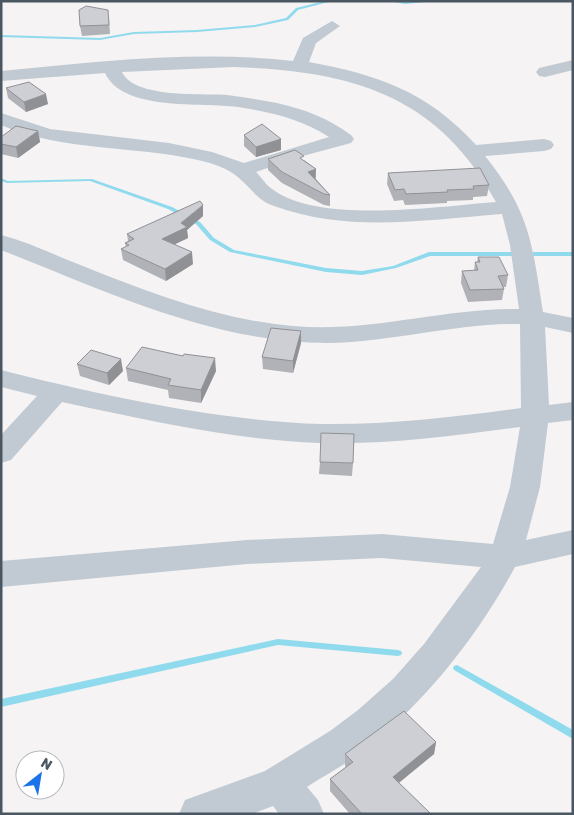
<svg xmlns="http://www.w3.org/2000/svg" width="574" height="815" viewBox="0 0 574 815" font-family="Rubik,sans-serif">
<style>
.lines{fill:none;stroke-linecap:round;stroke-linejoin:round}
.stream{fill:#90daee;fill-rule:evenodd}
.minor{fill:#c1cad2;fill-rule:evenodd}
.wall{fill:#b0b2b7}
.shaded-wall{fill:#909195}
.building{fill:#cdcfd5;stroke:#909195}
</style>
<rect width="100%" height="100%" fill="#f5f3f3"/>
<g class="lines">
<path class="stream" d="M325 1H332L298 10 288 20 255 27 197 32 134 34 100 40 1 37V35L100 38 134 32 197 30 255 25 286 18 296 8Z
M388 1H436L405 4Z
M1 178 8 181 92 179 172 207 200 222 214 238 234 250 326 268 362 271 393 266 429 252H573V256H430L396 268 362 275 326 272 230 252 210 240 196 224 168 209 90 181 7 183 1 181Z
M278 639 398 650 401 651 402 653 401 655 398 656 278 645 1 707V699Z
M457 665 573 730V739L454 670 453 668 454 666Z"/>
<path class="minor" d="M332 21 340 26 316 43 309 62C378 75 427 91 476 145L544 139 551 141 554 145 551 149 544 151 485 156C530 212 532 243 543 312L573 318V333L545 327 549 405 573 402V420L548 423 540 487 526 540 573 530V554L515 567C477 637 425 703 362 752 345 765 325 775 307 787L318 800 324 814H279L273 806 252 814H179L185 800 265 771 330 731 358 710 393 679 424 644 481 567 382 558 247 564 1 587V561L247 540 382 534 493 544 510 487 520 427C454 436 387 445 320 443 233 440 147 420 62 402L11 460 1 463V435L37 396 1 387V370C100 395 219 421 321 424 388 425 455 417 521 408L520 324C456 323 393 342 328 343 213 343 106 291 1 250V235C29 242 56 256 83 266 150 293 220 320 293 326 369 333 443 308 519 309L510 245 502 214C425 220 348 233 274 206 257 200 252 189 239 178 228 168 212 163 198 160 132 145 64 152 1 125V113L50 129 169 143 212 152 244 163 329 137C302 119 271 112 238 107 202 102 123 112 105 73L1 81V71C97 62 197 50 293 61L303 38ZM234 67C349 71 437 93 496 202 439 206 320 225 272 189 266 185 262 178 256 172L299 157 351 143 354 139 351 135C328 118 304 109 277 103 261 100 244 97 227 95 202 93 135 99 122 72Z
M573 60V70L545 77 539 76 536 72 539 68Z"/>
</g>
<path class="wall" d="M109 19 110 34 82 36 80 26Z
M6 88 48 104 26 112 8 98Z
M38 131 40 142 18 158 1 154V137Z
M244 135 281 139V150L256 157 244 146Z
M268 159 304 160 316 169V179L330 195V206L324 205 282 183 268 170Z
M388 173 489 185 487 196 473 197V200L447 201V203L405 205 403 200 394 201 387 184Z
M203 216 187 230 188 238 175 244 193 264 166 281 123 260 121 249 126 247 125 243 128 241 127 234Z
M478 257 508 275 506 287H503L504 289 502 300 468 302 461 283 462 271H474L475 262H477Z
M301 343 293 373 263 369 262 357Z
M77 364 123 371 109 385 80 376Z
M126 368 216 371 201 403 169 398 168 390 128 381Z
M320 462 353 463 352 476 319 474Z
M436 742 434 754 399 783 431 814H350L330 791V779L346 767 345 766V754Z"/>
<path class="shaded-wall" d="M46 94 48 104 26 112 24 102Z
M38 131 40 142 18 158 16 147Z
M281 139V150L256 157V147Z
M316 169 315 180 308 172Z
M203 205V216L187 230 188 238 163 250 162 239Z
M192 252 193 264 166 281 165 269Z
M301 331V343L293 373V361Z
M215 358 216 371 201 403V390Z
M121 359 123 371 109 385 107 373Z
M436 742 434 754 391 789 393 777Z"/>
<path class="building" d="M86 6 108 10 109 25 80 26 79 10Z
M29 82 46 94 24 102 6 88Z
M262 124 281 139 256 147 244 135Z
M16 126 38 131 16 147 1 144V137Z
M295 150 304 156 300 158 316 169 308 172 330 195 324 194 282 172 268 159Z
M480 168 489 185 473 186 474 189 447 190 448 192 406 194 404 189 395 190 388 173Z
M200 201 203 205 181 223 187 227 162 239 192 252 165 269 121 249 129 245 125 243 134 239 127 234Z
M478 257H499L508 275 498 276 504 289 470 290 462 271 478 270 475 262H480Z
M271 328 301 331 293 361 262 357Z
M142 347 183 356 184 354 215 358 201 390 168 385 171 379 126 368Z
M91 350 121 359 107 373 77 364Z
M321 433 354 434 353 463 320 462Z
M404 711 436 742 393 777 431 814H362L330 779 353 762 345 754Z"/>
<rect width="574" height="815" fill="none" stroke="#4a5661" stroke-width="5"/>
<g transform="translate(40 775) rotate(31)"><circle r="24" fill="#ffffff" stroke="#b7bbc0"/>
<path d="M0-4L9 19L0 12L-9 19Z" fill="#1a73e8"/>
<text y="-8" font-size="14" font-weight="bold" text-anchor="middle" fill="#4a5661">N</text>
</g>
</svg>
